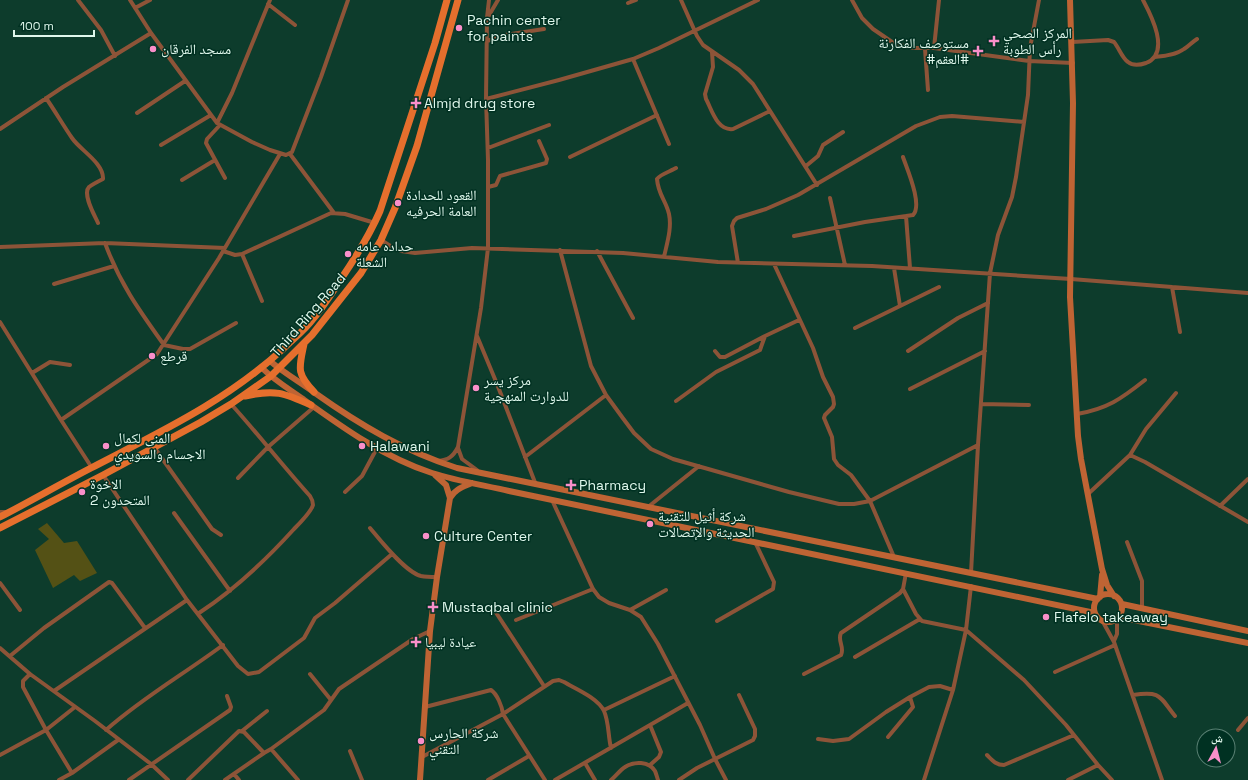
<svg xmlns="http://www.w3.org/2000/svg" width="1248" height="780" viewBox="0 0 1248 780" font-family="'Space Grotesk','Noto Naskh Arabic',sans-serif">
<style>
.green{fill:#545115}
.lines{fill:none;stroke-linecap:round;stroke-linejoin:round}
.street{stroke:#8d5438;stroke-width:4}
.secondary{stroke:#bf6434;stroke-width:6}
.primary{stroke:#e56f2d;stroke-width:7}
.poi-dot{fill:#f98fca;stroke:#003122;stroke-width:1.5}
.labels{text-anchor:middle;stroke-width:3;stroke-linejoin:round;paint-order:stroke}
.poi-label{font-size:14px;fill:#dff7ec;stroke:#003122;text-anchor:start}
.street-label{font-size:14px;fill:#dff7ec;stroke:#003122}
</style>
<rect width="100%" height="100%" fill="#0d3c2c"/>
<path class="green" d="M47 523 64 543 77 541 97 573 80 581 74 575 53 588 35 550 49 539 38 529Z"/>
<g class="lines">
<path class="street" d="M78 0 101 30 115 56
M130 0 151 33 217 123 252 142 270 150 286 155 292 152 321 77 348 0
M681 0 697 36 703 45 739 70 753 84 817 185
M852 0 862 18 873 29 895 44 914 48H934L1029 61 1073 63
M628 3 636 0
M268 4 295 25
M135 8 150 0
M488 17 498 0
M487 41 505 35 544 29
M1072 42 1108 40 1114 42C1119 48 1122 58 1128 62 1133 66 1140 65 1146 63 1171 53 1151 15 1143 0
M934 48 939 0
M925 49 928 90
M712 52 713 67 705 94 706 99C712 110 717 131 733 129L770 111
M1155 57C1164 56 1176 55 1184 49 1189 46 1192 42 1197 39
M633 59 669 144
M46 98C55 111 63 125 72 138 80 150 104 163 103 179 99 181 93 184 89 187 82 194 95 216 98 223
M486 99 559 80 633 59 659 48 758 0
M137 113 185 81
M217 123 232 93 270 0
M220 125 207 139 206 143 225 178
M0 129 63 87 151 33
M161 145 211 115
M488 148 549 125
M290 154 334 213
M570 157 657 115
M806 166 818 156 823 145 843 132
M182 180 215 160
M488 187 496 185 500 176 546 163 547 159 539 141
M830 198 845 265
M906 216 910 268
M794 236 865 222 913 215C923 205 907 169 903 157
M381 240 392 247 401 251 415 253 472 248 623 253 718 262 872 266 1071 279 1248 293
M105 243C120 284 139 310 164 345L183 349H190L236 323
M0 247 105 243 225 248
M560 250 591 366 606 395 622 417 634 433 651 449 673 459 789 492 839 504H854L870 501 978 445
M223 251 235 255 242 254 331 213 345 214 375 223
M597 251 633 318
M242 254 262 301
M664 257C667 243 672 228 669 214 666 201 658 194 657 179 659 175 671 171 676 168
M738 263 732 226 734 221 737 218 766 209 798 195 916 126 940 117 952 116 1024 122
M774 264 813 348 823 377 833 397 834 404 833 407 825 415 824 418 832 437 834 459 838 465 851 475 870 501 894 557
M894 268 900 306
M54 284 114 266
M1172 287 1180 332
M0 322 61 420
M855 328 939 287
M477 336 497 384 536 485
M715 351 720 357H725L765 336
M908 351 958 318 988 303
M32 373 50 362 70 365
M910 389 985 351
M676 401 716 372 760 350 765 336 799 320
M981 404 1029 405
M1077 414C1107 409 1121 399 1145 380
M154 447 212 529 221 535
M458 448 462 459 477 470
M1130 455 1146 429 1176 393
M525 457 606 395
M438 461C448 460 453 457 458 447L481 308 488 248V160L486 99 487 18 489 0
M92 468 61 420 157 354 219 258 280 154
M103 475 187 600 238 666 248 674 259 672 304 638 315 618 335 603 392 554
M238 478 268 447 314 407
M345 492 362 476 377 448
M1088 494 1130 455 1145 462 1248 522
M552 500 593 589 599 597 609 603 630 610 641 617 658 644 700 725 715 759 697 768 679 780
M1220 506 1248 479
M648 507 699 466
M0 512H8
M174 513 230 591
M370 528C380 540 405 572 421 576 426 577 431 577 437 577
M1127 542 1142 581V609
M971 573 978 445 990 273 998 235 1012 197 1016 177 1028 95 1030 48 1039 0
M0 583 20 610
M903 589 916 614 922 621 966 630 1024 680 1066 725 1098 765 1112 780
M493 608 544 686
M630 610 666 590
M199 613C234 590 265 561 294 529 299 524 311 512 313 505 313 501 312 499 310 496 283 466 258 434 231 404
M516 620 593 589
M717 621 773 589 774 582 755 542
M1103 622 1114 642 1162 780
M1114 641 1117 634V620
M0 648 30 674 95 721 151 764 168 780
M10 656 44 628 109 582 112 583 145 628
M855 657 920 619
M1055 672 1115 645
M30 674 23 681V687L46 730 72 773
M310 674 331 700
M804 674 841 655C845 647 837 641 841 633L900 593 903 589 906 573
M54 691 187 600
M1133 695C1161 691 1159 696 1175 716
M425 707 491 690C497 694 502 706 503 714L553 681 559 680 564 682C576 689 598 698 604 711 609 722 608 736 611 748
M604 710 675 676
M106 730C142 698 184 674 223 645
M1238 730 1248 718
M242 731 267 711
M888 737 913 707 910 697
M818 739 833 741 849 739 886 712 910 697 929 687 940 686 953 690
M350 751 362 780
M0 755 46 730 75 707
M987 755C993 761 996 765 1004 765L1074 735
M422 757 503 714 545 780
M585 763 595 780
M650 765 659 757 661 752 650 725
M234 774 239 780
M59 780 72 773 118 740
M129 780 230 710 231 707 227 696
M188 780 239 731 244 732 264 753 271 749
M225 780 264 753
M298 780 271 749 324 710 339 689 413 639 430 631
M488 780 529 756
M555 780 688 703
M611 780C616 776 620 770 625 767 634 761 649 761 655 771 656 773 657 777 658 780
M726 780 715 759 753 740 755 736V729L739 695
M924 780 953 690 966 630 971 586
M1068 780 1098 765"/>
<path class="secondary" d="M1070 0 1073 103 1070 297 1078 436 1081 459 1102 569 1107 585 1114 596
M270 361C284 373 300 382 315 393 360 425 404 451 457 468L1098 599
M262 368C274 380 289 389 303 399 342 427 385 458 432 473 457 481 483 485 509 491L1095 613
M450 498C455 489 463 487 472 483
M1094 608a14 14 0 1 1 28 0a14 14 0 1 1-28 0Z
M1100 597 1102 575
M1122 604 1248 631
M1119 617 1248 643
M420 780 430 631 437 577 450 498 446 485 435 475"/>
<path class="primary" d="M304 344C299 368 296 373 314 392
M245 396C275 389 284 393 311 405
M0 517C31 501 60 484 91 468 160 432 225 402 283 349 293 339 305 330 313 319 323 307 332 293 341 279 356 257 369 236 380 211L435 43 447 0
M0 528 103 475 201 422 231 404 271 376 312 335 361 273 381 240 395 208 417 146 458 0"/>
</g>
<g class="poi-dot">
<circle cx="459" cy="28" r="4"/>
<path d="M992 35h4v4h4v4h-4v4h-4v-4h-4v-4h4z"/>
<circle cx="153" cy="49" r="4"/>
<path d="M976 45h4v4h4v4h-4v4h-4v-4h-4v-4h4z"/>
<path d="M414 97h4v4h4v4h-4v4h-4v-4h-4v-4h4z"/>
<circle cx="398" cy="203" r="4"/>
<circle cx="348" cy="254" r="4"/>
<circle cx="152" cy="356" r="4"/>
<circle cx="476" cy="388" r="4"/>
<circle cx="106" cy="446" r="4"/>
<circle cx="362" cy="446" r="4"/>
<path d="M569 479h4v4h4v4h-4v4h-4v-4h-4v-4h4z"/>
<circle cx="82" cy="492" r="4"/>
<circle cx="650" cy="524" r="4"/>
<circle cx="426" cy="536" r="4"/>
<path d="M431 601h4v4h4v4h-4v4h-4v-4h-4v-4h4z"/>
<circle cx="1046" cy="617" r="4"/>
<path d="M414 636h4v4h4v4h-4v4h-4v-4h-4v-4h4z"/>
<circle cx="421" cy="741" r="4"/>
</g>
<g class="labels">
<g class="poi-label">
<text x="467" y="25">Pachin center<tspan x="467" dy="16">for paints</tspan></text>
<text x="1003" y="38">المركز الصحي<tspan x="1003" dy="16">رأس الطوبة</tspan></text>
<text x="969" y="48" text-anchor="end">مستوصف الفكارنة<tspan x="969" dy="16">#العقم#</tspan></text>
<text x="161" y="54">مسجد الفرقان</text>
<text x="424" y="108">Almjd drug store</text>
<text x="406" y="200">القعود للحدادة<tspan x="406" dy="16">العامة الحرفيه</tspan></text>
<text x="356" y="251">حداده عامه<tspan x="356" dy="16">الشعلة</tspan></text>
<text x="160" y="361">قرطع</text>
<text x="484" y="385">مركز يسر<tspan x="484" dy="16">للدوارت المنهجية</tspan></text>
<text x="114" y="443">المنى لكمال<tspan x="114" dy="16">الاجسام والسويدي</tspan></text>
<text x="370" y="451">Halawani</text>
<text x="90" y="489">الاخوة<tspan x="90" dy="16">المتحدون 2</tspan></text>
<text x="579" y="490">Pharmacy</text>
<text x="658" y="521">شركة أثيل للتقنية<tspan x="658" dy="16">الحديثة والإتصالات</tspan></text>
<text x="434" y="541">Culture Center</text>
<text x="442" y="612">Mustaqbal clinic</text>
<text x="1054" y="622">Flafelo takeaway</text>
<text x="425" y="647">عيادة ليبيا</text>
<text x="429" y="738">شركة الحارس<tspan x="429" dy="16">التقني</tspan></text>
</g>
<g class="street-label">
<text transform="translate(308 315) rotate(-49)" y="5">Third Ring Road</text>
</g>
</g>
<g transform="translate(1216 748) rotate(7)"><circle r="19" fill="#003122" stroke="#598073"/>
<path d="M0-3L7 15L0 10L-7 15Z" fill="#f98fca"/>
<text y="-6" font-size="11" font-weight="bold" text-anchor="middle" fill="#dff7ec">ش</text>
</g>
<path d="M14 30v6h80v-6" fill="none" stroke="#dff7ec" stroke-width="2"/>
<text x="20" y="30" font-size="12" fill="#dff7ec" stroke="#003122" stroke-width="3" paint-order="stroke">100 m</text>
</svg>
